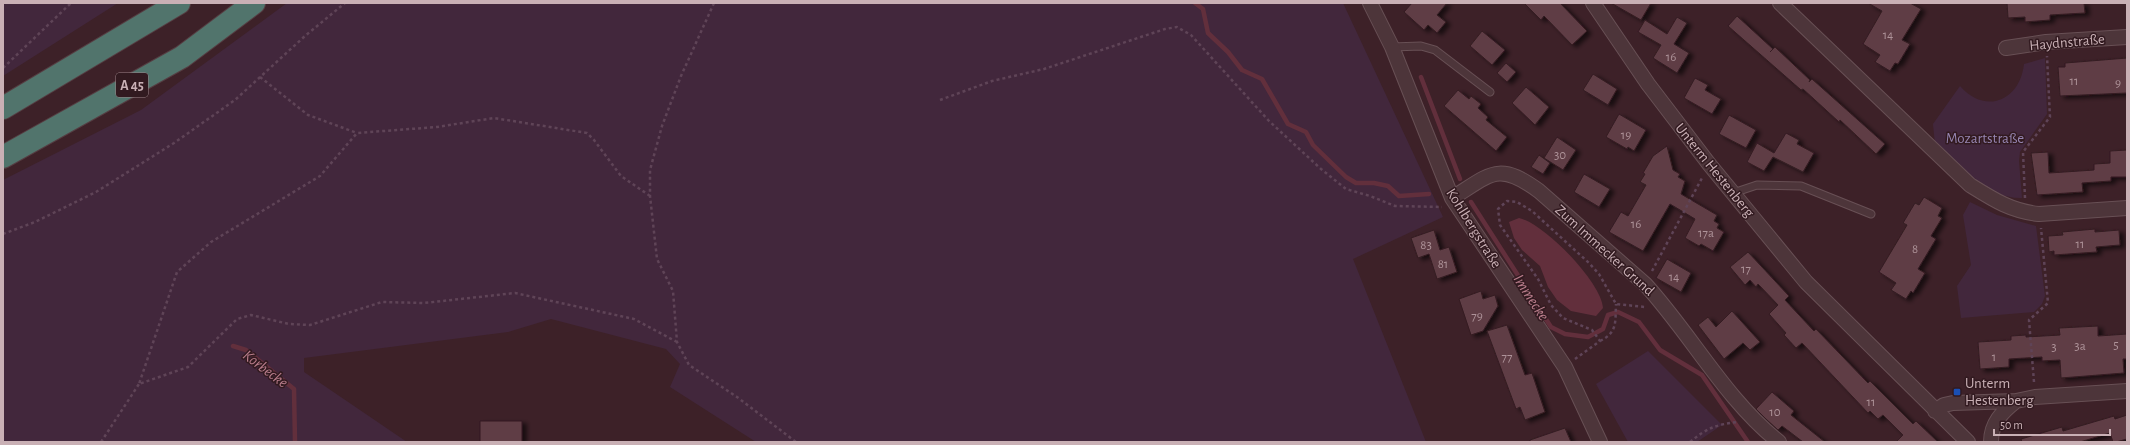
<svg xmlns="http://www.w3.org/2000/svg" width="2130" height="445" viewBox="0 0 2130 445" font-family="'Alegreya Sans',sans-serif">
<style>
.green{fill:#42273c}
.water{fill:#622f3c}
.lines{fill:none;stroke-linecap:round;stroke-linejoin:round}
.stream{stroke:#622f3c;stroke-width:4.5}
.building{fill:#5e3c44;stroke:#341c22;filter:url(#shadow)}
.lane-casing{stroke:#685055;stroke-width:9}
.street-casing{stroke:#685055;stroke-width:16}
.highway-casing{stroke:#553d42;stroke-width:24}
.path{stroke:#5f4457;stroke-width:2.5;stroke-dasharray:3 3;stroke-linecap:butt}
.lane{stroke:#4d353a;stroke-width:7}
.street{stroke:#4d353a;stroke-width:14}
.highway{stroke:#51746c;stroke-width:22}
.transit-dot{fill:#1a4fb4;stroke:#321a20;stroke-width:1.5}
.labels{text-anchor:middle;stroke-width:3;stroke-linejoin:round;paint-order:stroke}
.number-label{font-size:13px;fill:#ae9399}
.shield{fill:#321a20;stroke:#9c8388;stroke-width:1}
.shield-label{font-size:14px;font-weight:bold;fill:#c9b0b5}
.street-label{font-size:15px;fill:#c9b0b5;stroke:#321a20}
.park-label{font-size:15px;fill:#9584b0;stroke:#321a20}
.poi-label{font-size:15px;fill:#c9b0b5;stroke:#321a20;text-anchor:start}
.water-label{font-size:16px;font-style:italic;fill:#b87d8b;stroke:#321a20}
</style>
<defs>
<filter id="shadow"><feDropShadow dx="4.5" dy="2.5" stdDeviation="2" flood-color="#0009"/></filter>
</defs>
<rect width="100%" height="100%" fill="#3d2128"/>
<path class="green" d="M3 3H118L3 76Z
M287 3H1343L1443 217 1353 259 1426 442H756L670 387 680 364 666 349 551 319 508 332 304 358V372L407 442H3V180L141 110Z
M2045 58 2047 114 2020 152 2019 161 2022 198C1987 199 1958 166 1935 144L1933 124 1960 86C1985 115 2020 101 2024 64Z
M1970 202 1997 215 2036 226 2045 296 2042 304 2034 312 1961 318 1957 286 1971 265 1963 215Z
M1648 351 1722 425 1697 442H1628L1596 384Z"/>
<path class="water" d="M1519 218C1544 223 1602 283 1603 308L1596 316 1571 311 1557 300 1548 287 1540 266 1522 250 1514 238 1509 222Z"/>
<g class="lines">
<path class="stream" d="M1195 3 1203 9 1208 33 1228 52 1242 70 1262 79 1288 124 1306 132 1313 145 1346 177 1356 183H1374L1388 186 1399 196 1429 194
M1421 77 1460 179
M1471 202 1551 327 1565 334 1588 337 1603 329 1608 315 1618 312 1639 322 1660 350 1702 375 1748 442
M233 346 246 350 294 389 295 442"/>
</g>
<path class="building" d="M1412 3H1447L1437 15 1446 22 1437 33 1428 25 1424 30 1404 12Z
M1524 3H1560L1587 31 1572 45 1544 16 1541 20Z
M1611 3H1651L1641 20Z
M1868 3H1910L1921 9 1902 40 1910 44 1898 64 1895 63 1890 71 1875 62 1880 55 1863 44 1882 11Z
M2007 3H2084L2085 13 2050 15V20L2025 22V17L2008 18Z
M1737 16 1773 49 1770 52 1775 47 1810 80 1809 82 1812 79 1885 144 1876 154 1840 120 1839 122 1803 89 1801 90 1728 26Z
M1677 17 1687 23 1674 44 1689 53 1677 73 1653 58 1661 45 1638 32 1645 20 1667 34Z
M1482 31 1505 50 1492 65 1470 46Z
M2127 58V93L2060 96 2058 67H2065V63Z
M1506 63 1516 72 1507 82 1497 73Z
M1593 74 1617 89 1608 105 1583 90Z
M1695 78 1708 85 1705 90 1721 99 1712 114 1684 98Z
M1526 87 1549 107 1535 125 1512 103Z
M1458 90 1469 99 1471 96 1481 104 1478 108 1488 117 1486 120 1507 137 1496 151 1444 106Z
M1619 114 1646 130 1634 151 1628 147 1627 149 1606 137Z
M1729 115 1756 130 1746 148 1719 134Z
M1786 133 1799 140 1797 144 1814 153 1803 172 1773 157 1764 171 1747 162 1757 143 1774 153Z
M1557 137 1576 150 1563 170 1544 158Z
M1667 146 1673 170 1680 174 1678 177 1685 181 1681 194 1717 215 1714 221 1719 224 1717 228 1724 232 1713 251 1701 244 1699 246 1685 238 1695 219 1670 204 1643 251 1609 232 1621 212 1628 216 1646 185 1640 182 1645 174 1643 173 1653 156Z
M2127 150V177H2111V181L2082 183 2083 192 2037 195 2031 153 2048 152 2049 173 2094 170V164L2110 163V151Z
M1539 155 1550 163 1543 174 1531 167Z
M1584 174 1610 189 1599 207 1574 192Z
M1924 197 1942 208 1938 216 1942 218 1931 236 1936 239 1918 269 1925 273 1913 293 1911 291 1906 299 1891 290 1896 283 1879 272 1907 225 1903 223 1915 203 1919 205Z
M2095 229V232L2119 230 2120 245 2096 247 2097 252 2054 255V251L2049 252 2048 236 2063 235 2062 232Z
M1434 230 1440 250 1449 247 1457 272 1437 279 1429 254 1418 258 1411 238Z
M1748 252 1789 296 1785 300 1814 331 1816 329 1868 383 1870 381 1913 424 1916 421 1938 442H1896L1903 435 1883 415 1878 419 1870 411 1868 413 1802 343 1796 348 1784 335 1786 333 1769 314 1778 305 1758 284 1756 287 1750 280 1745 285 1730 267Z
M1667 259 1691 273 1681 292 1656 278Z
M1481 291 1483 299 1495 295 1498 306 1483 331 1471 335 1459 299Z
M1732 311 1760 342 1750 350 1743 343 1724 359 1698 325 1708 317 1716 327Z
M1507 325 1525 375 1532 373 1545 412 1525 420 1520 407 1516 409 1487 331Z
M2098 326V336L2127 334V359H2123L2124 373 2061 378 2060 360 2042 361V357L2009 359V367L1980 369 1978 342 2011 340V336L2026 335V337L2060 335 2059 328Z
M1772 392 1794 411 1791 415 1825 442H1803L1782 426 1778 430 1766 419 1756 409Z
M2127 415V439L2116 442H2113L2110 433 2080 442H2022L2021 439 2062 427 2063 431 2114 416 2115 419Z
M480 421H522V442H480Z
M1565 428 1571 442H1530V440Z"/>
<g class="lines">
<g class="lane-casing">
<path id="lane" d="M1392 47 1421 46 1435 50 1490 92
M1733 193 1757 185 1801 186 1871 214"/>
</g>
<g class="street-casing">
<path id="street" d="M1370 3 1392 47 1452 198 1565 367 1600 442
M1593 3 1648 84 1709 164 1806 282 1968 442
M1780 3 1970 185C1994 200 2011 211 2039 214L2127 208
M2006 48 2046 42 2127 37
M1452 198C1491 174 1498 161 1539 191L1645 284C1691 334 1725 399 1779 442
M1935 411 1944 405 1953 403 2016 401 2035 397 2127 391
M1991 442C1991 423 2002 412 2016 401"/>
</g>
<g class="highway-casing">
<path id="highway" d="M3 108 179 3
M3 157 182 57 254 3"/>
</g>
<path class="path" d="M714 3 681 76 662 126 650 170V196L657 259 673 291 677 342 689 365 737 397 796 442
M3 68 71 3
M260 77 308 115 357 133
M940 100 992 81 1044 69 1165 29 1177 27 1191 35 1269 121 1321 169 1346 189 1370 196 1395 206 1442 207
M650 196 621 176 594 140 587 133 494 118 437 127 357 133 320 176 211 242 177 272 139 384 188 367 237 319 251 315 289 324 310 325 382 302 424 303 515 293 634 319 677 342
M2025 198 2023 152 2050 117 2047 56
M3 234 35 222 96 192 174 143 235 100 305 36 345 3
M1652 271 1702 178
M1600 341C1618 332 1615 322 1616 304
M1575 359 1600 341 1592 330 1563 318 1551 305 1538 279 1500 225 1498 209 1507 201 1517 202 1532 211 1589 263 1599 274 1616 304 1645 307
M2034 382 2029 320 2048 303 2041 228
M101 442 139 384
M1690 442C1707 428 1715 425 1737 422"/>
<use href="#lane" class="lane"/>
<use href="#street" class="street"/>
<use href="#highway" class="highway"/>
</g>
<rect class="transit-dot" x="1953" y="388" width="8" height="8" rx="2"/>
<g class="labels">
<g class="number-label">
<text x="1888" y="39">14</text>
<text x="1671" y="61">16</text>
<text x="2074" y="85">11</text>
<text x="2118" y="87">9</text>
<text x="1626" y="139">19</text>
<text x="1560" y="159">30</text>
<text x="1636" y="228">16</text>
<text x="1706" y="237">17a</text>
<text x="2080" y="248">11</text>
<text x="1426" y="249">83</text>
<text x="1915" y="253">8</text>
<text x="1443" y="268">81</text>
<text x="1746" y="273">17</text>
<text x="1674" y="281">14</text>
<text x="1477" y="320">79</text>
<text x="2116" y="349">5</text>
<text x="2080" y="350">3a</text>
<text x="2054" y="351">3</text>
<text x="1507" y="361">77</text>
<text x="1994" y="361">1</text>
<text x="1871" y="406">11</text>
<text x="1775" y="416">10</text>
</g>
<rect class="shield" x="116" y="73" width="32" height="24" rx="3"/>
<g class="shield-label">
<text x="132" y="90">A 45</text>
</g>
<g class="street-label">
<text transform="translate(2067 42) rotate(-5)" y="5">Haydnstraße</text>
<text transform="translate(1715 170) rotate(51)" y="5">Unterm Hestenberg</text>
<text transform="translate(1474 228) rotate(58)" y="5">Kohlbergstraße</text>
<text transform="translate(1605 250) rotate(42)" y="5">Zum Immecker Grund</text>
</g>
<g class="park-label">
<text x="1985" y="143">Mozartstraße</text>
</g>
<g class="poi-label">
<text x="1965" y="388">Unterm<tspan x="1965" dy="17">Hestenberg</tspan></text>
</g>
<g class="water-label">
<text transform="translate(1532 297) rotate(57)" y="6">Immecke</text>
<text transform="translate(266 368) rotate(37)" y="6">Korbecke</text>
</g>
</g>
<rect width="2130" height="445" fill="none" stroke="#c9b0b5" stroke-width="8"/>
<path d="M1994 429v6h116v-6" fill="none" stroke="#c9b0b5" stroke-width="2"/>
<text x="2000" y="429" font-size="12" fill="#c9b0b5" stroke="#321a20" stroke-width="3" paint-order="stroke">50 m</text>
</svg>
